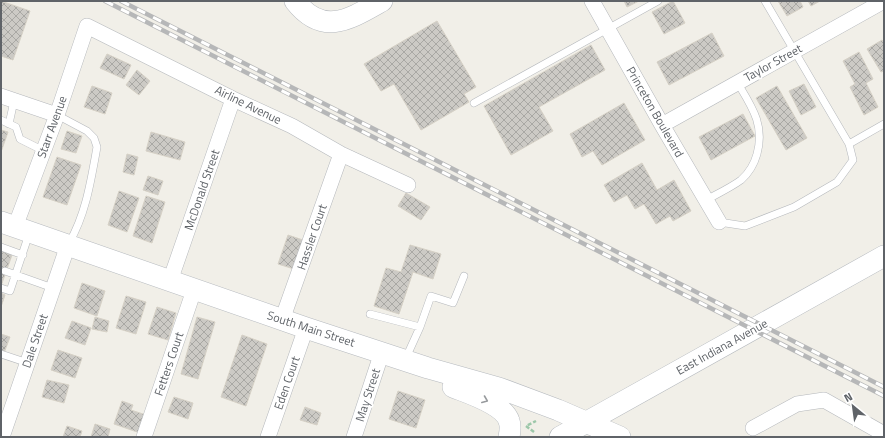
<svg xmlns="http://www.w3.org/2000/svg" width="885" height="438" viewBox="0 0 885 438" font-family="'Titillium Web',sans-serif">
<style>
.building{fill:url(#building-cross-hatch);stroke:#d6d1c6}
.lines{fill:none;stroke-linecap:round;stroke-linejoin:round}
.lane-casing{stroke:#b5b8bc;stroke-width:8}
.street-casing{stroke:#b5b8bc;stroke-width:16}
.secondary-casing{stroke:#b6babf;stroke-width:22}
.path{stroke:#9cc7a9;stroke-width:2.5;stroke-dasharray:4 2;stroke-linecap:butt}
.lane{stroke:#fff;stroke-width:7}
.street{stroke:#fff;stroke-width:15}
.secondary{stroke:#fff;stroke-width:21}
.rail-casing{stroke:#b6b7b8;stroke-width:4.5}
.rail{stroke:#fff;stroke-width:3;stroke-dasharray:9;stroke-linecap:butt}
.oneway{stroke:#979a9d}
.labels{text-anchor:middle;stroke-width:3.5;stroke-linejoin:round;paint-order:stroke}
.street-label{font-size:12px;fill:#5f6368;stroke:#fff}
</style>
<defs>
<pattern id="building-cross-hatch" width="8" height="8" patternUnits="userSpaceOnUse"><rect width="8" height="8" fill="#cccac5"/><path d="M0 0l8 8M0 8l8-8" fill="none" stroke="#a9a8a4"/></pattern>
</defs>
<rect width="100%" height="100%" fill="#f1efe8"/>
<path class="building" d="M1 1 30 11 13 60 1 56Z
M624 1H639L627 7Z
M673 1 685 23 664 34 652 12Z
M778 1H800L803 7 787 16Z
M808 1H820L811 6Z
M437 21 476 87 464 94 469 102 421 130 394 84 381 91 364 64Z
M712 33 724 56 669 85 657 62Z
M882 40 884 43V71L881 72 867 49Z
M591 45 605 70 539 107 553 131 511 155 484 106Z
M859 52 873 79 866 83 878 107 864 115 850 87 855 84 843 61Z
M107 54 131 65 124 79 100 68Z
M137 70 150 81 139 95 126 85Z
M804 84 816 107 801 115 789 91Z
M92 86 112 93 105 114 84 107Z
M777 86 807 138 786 150 756 98Z
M624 103 645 140 602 165 593 151 582 157 570 134Z
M743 114 755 136 711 160 699 137Z
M1 130 8 132 1 152Z
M67 131 82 136 76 153 61 149Z
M151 132 185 142 180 160 146 151Z
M127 154 138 157 134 175 123 172Z
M57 157 81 165 67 205 43 197Z
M642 163 657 190 674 180 691 211 673 221 670 216 656 224 644 204 635 209 627 195 614 202 604 185Z
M148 176 163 181 158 195 143 190Z
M119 191 139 198 127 232 108 225Z
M406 193 430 207 421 220 398 206Z
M146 196 165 202 152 243 133 236Z
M288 235 303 240 294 269 278 264Z
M410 245 441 254 433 279 413 272 399 314 374 306 386 268 401 272Z
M1 251 12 255 1 286Z
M82 283 105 291 97 316 74 308Z
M1 293 5 295 1 307Z
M126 296 146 302 136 334 116 328Z
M157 307 176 313 168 340 148 334Z
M95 317 109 321 107 332 92 329Z
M197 317 215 322 198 379 181 374Z
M72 321 91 328 85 345 65 338Z
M1 334 10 337 4 353 1 351Z
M242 335 267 344 246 406 221 397Z
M58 350 82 358 75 378 51 370Z
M47 380 69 385 64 403 42 397Z
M398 391 425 400 416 428 389 419Z
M174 397 193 403 188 419 168 412Z
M122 401 133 405 131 410 146 415 140 433 114 424Z
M305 407 321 413 317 425 300 420Z
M95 424 110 429 108 437H91Z
M67 426 82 431 80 437H63Z"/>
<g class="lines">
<g class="lane-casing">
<path id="lane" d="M474 103 658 1
M57 115 87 131 94 138 97 147C91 180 86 214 69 243
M1 120 16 127 20 139 44 151
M9 124 14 101
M849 144 884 124
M706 200C717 194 730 188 741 180 749 173 754 165 757 154 765 125 752 107 737 82
M719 222 745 226 794 207 837 182 853 160 849 144 765 1
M1 247 23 255
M5 271 53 288
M1 288 10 291 29 234
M370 314 420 327
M1 354 28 363
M405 360 420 327 431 296 453 303 464 276"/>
</g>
<g class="street-casing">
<path id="street" d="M592 1 662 125 719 222
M1 96 57 115
M662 125 884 1
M15 227 57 115 87 26 233 99 292 126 341 154 408 185
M170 281 233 99
M282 320 341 154
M753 428 797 404 824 400 884 434
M2 437 68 245
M144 437 194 290
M268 437 306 328
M354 437 382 352"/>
</g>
<g class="secondary-casing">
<path id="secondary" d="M295 1C323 37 350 19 382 1
M1 222 306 328 428 368 499 388 558 410 620 437
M453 387C468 393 504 404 509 421 511 426 510 432 509 437
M560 437 884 256"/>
</g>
<path class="path" d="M534 432 526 426 536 421"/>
<use href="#lane" class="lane"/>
<use href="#street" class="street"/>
<use href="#secondary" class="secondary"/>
<g class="rail-casing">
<path id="rail" d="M105 1 884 396
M121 1 884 387"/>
</g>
<use href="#rail" class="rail"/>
</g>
<defs><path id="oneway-chevron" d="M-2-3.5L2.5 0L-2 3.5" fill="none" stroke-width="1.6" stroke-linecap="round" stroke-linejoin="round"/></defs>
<use class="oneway" href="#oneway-chevron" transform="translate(485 400) rotate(22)"/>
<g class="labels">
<g class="street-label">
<text transform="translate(773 63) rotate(-29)" y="4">Taylor Street</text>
<text transform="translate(248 105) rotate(26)" y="4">Airline Avenue</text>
<text transform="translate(655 112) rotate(60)" y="4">Princeton Boulevard</text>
<text transform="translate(52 127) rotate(-70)" y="4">Starr Avenue</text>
<text transform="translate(202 190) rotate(-71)" y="4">McDonald Street</text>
<text transform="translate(312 237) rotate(-71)" y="4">Hassler Court</text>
<text transform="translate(311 329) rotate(18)" y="4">South Main Street</text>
<text transform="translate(35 341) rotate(-71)" y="4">Dale Street</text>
<text transform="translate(722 347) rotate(-29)" y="4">East Indiana Avenue</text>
<text transform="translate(169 364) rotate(-71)" y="4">Fetters Court</text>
<text transform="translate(287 383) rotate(-71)" y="4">Eden Court</text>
<text transform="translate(368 395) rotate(-72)" y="4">May Street</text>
</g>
</g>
<rect width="885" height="438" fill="none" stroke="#5f6368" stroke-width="4"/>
<g transform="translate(853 406) rotate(331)" stroke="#ffffff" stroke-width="3" paint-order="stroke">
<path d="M0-3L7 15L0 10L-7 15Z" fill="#5f6368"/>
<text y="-6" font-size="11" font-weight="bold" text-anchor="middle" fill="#5f6368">N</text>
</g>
</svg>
